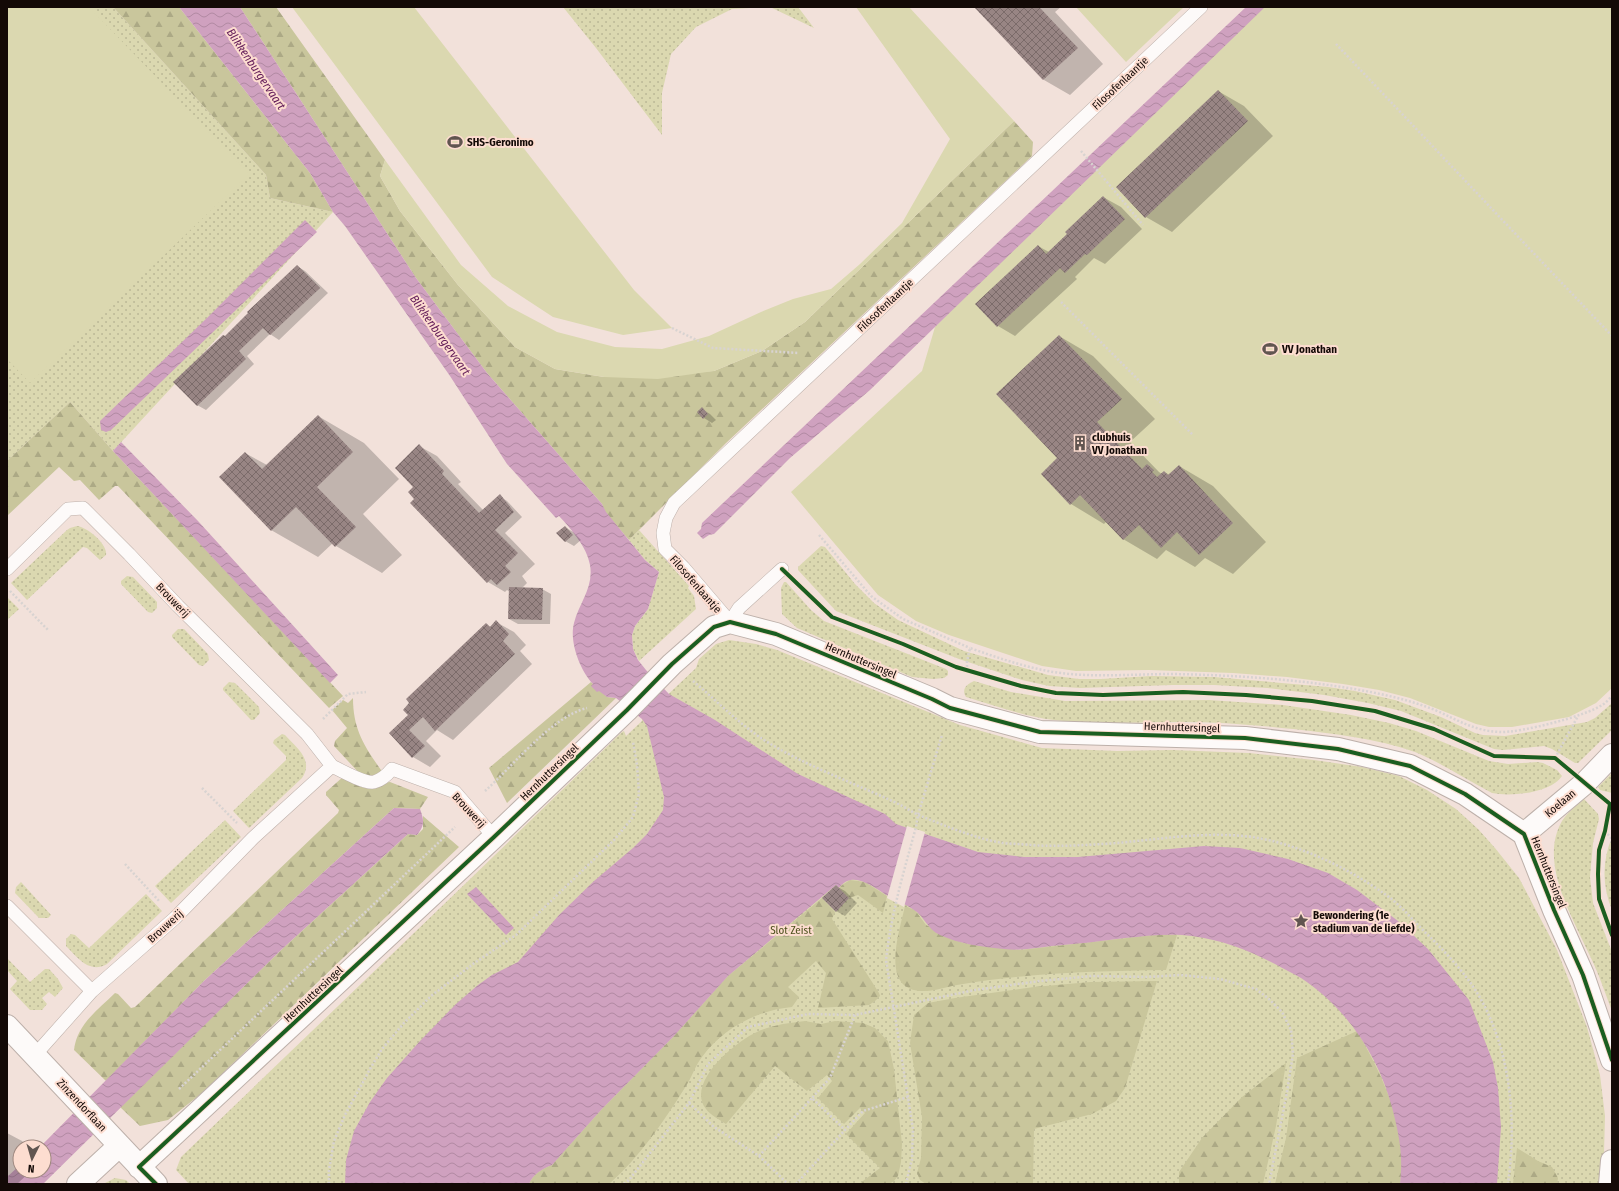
<svg xmlns="http://www.w3.org/2000/svg" width="1619" height="1191" viewBox="0 0 1619 1191" font-family="'Fira Sans Condensed',sans-serif">
<style>
.green{fill:url(#green-dots)}
.forest{fill:url(#forest-firs)}
.pitch{fill:#dbd8b0}
.water{fill:url(#water-waves)}
.pier{fill:#f2e1da}
.shadow{fill:#0003}
.building{fill:url(#building-cross-hatch)}
.lines{fill:none;stroke-linecap:round;stroke-linejoin:round}
.service-casing{stroke:#bdb0aa;stroke-width:14}
.minor-casing{stroke:#bdb0aa;stroke-width:24}
.path{stroke:#d8d3d1;stroke-width:2.5;stroke-dasharray:2 2;stroke-linecap:butt}
.service{stroke:#fdfaf9;stroke-width:13}
.minor{stroke:#fdfaf9;stroke-width:22}
.cycleway-casing{stroke:#fdddd0;stroke-width:6}
.cycleway{stroke:#1b5e20;stroke-width:4}
.labels{text-anchor:middle;stroke-width:4;stroke-linejoin:round;paint-order:stroke}
.street-label{font-size:11px;fill:#130906;stroke:#fdddd0}
.poi-label{font-size:11px;font-weight:bold;fill:#130906;stroke:#fdddd0;text-anchor:start}
.park-label{font-size:11px;fill:#4c501c;stroke:#fdddd0}
.water-label{font-size:12px;font-style:italic;fill:#66205b;stroke:#fdddd0}
</style>
<defs>
<pattern id="green-dots" width="8" height="8" patternUnits="userSpaceOnUse"><rect width="8" height="8" fill="#dbd8b0"/><path d="M2 2h.1M6 6h.1" fill="none" stroke="#bbb896" stroke-width="1.8" stroke-linecap="round"/></pattern>
<pattern id="forest-firs" width="22" height="20" patternUnits="userSpaceOnUse"><rect width="22" height="20" fill="#c9c69c"/><path d="M5 1l3.5 6h-7zM16 11l3.5 6h-7z" fill="#aca985"/></pattern>
<pattern id="water-waves" width="16" height="10" patternUnits="userSpaceOnUse"><rect width="16" height="10" fill="#cfa1bf"/><path d="M0 5q4-4 8 0t8 0" fill="none" stroke="#b189a3"/></pattern>
<pattern id="building-cross-hatch" width="8" height="8" patternUnits="userSpaceOnUse"><rect width="8" height="8" fill="#988584"/><path d="M0 0l8 8M0 8l8-8" fill="none" stroke="#7b6b6a"/></pattern>
</defs>
<rect width="100%" height="100%" fill="#f2e1da"/>
<path class="green" d="M7 7H113L266 175 270 198 333 212 113 451 70 402 7 461Z
M563 7H798L814 28 770 7 732 9 696 27 671 54 662 93V135L596 48Z
M77 526C87 527 108 544 106 555L100 560 87 548 83 547 27 600 11 583 67 530 70 528Z
M639 530 689 586 688 588 694 596 696 609 639 661 633 649 632 635 635 626 648 609 659 572 645 560 629 540Z
M821 546 825 547 855 584 874 603 898 620 964 651 1048 675 1079 679H1101L1151 676 1214 677 1328 687 1355 691 1395 700 1441 717 1475 733 1483 735 1505 736 1587 722 1595 718 1612 703V730L1578 763H1575L1552 749 1544 746 1503 750 1494 749 1401 711 1368 703 1324 695 1267 688 1214 685H1173L1080 688 1049 686 1022 680 959 659 836 611 798 570V567Z
M127 576 133 577 157 602V608L152 613 148 612 121 584V581Z
M784 582H786L811 610 824 621 946 669 948 671V675L944 678 933 679 912 677 797 628 782 614 781 588Z
M7 597 19 609 7 620Z
M178 629H184L208 654 209 660 203 666 199 665 172 637V635Z
M729 640 756 644 777 650 960 725 1042 748 1117 751 1172 750 1249 753 1314 760 1362 767 1399 776 1427 790 1456 809 1478 829 1495 848 1519 878 1557 950 1587 1027 1600 1075 1605 1116 1604 1153 1600 1184H189L176 1170 181 1157 466 883 622 732 624 731 626 736 642 721V719L696 668 699 659 716 644Z
M974 681 1011 692 1065 701 1209 700 1283 705 1351 715 1389 723 1416 731 1489 761 1508 764 1537 762 1543 763 1557 770 1562 776C1551 793 1511 797 1492 793 1467 780 1442 763 1415 752 1376 738 1334 734 1293 729 1256 725 1218 722 1181 722 1139 722 1096 725 1054 720 1024 716 995 706 966 697 961 689 967 684 974 681Z
M229 682 235 683 259 707 260 713 254 720H251L223 690V688Z
M282 734 285 735C297 748 314 760 302 778L249 828 233 811 286 760V756L273 743 274 740Z
M1612 773V793L1600 790 1598 787Z
M1584 799 1598 814 1599 819 1593 843 1590 877 1593 903 1612 952V1011C1605 993 1599 974 1590 956 1573 917 1538 863 1562 821 1567 813 1577 805 1584 799Z
M225 820 241 837 171 903 155 886Z
M1612 837V910C1602 886 1602 861 1612 837Z
M21 882 51 915 48 918H39L15 893 16 887Z
M146 894 162 911 107 964C89 974 78 958 66 946V939L71 934 75 935 89 948Z
M7 958 30 982 45 969H49L58 979 63 988 55 997 49 992 42 998 47 1004 42 1010H30L10 989 17 981 7 970Z
M115 1178 126 1180 130 1184H103Z"/>
<path class="forest" d="M113 7H179L310 173 333 212 270 198 266 175Z
M240 7H276L385 160 380 176 400 211 458 285 515 347 555 369 604 377 714 371 762 351 805 322 1014 121 1033 142 1032 156 726 443 629 540 605 512 602 504 487 373 416 278Z
M70 402 113 451 343 696 329 708 118 486H115L99 500 80 480 74 481 59 467 7 516V461Z
M591 682 607 697 616 698 507 803 489 768Z
M353 698C353 729 364 746 381 770V773L373 777 361 775 334 746 335 741 347 728 332 710 343 700 348 703Z
M344 776C353 783 363 791 376 788 381 787 385 782 390 782L428 797 420 809 394 808 205 980 106 1081 74 1050C77 1024 98 1010 115 993L118 994 131 1008 135 1007 338 813 339 810 326 795V792Z
M423 816 459 847 202 1093 168 1120 140 1126 120 1107 281 950 408 834 417 835 423 829Z
M850 880 865 882 887 896 883 913 858 895 849 898 839 888 842 885Z
M822 898 835 912 832 919 879 993 880 996 875 1001 869 1005 818 1008 826 973 816 961 788 987 799 997 792 1007C758 1010 723 1028 702 1057 695 1066 692 1077 686 1086 664 1121 640 1157 609 1184H529C533 1174 542 1169 552 1165L601 1110 673 1037 728 976Z
M905 906 915 910 926 925 963 943 1020 950 1154 935H1177L1166 970C1096 971 1026 973 957 985 941 988 918 997 904 985 886 969 901 925 905 906Z
M1157 981 1125 1088 1116 1101 1092 1114 1034 1129 1033 1184H926L920 1180 917 1173 921 1158 922 1117 910 1043 914 1015 928 1003 955 998 1034 987 1090 982Z
M805 1021 821 1024 835 1021 863 1023 875 1028 888 1041 894 1069 902 1144 901 1162 898 1176 894 1181 889 1184H859L880 1168 846 1134 865 1113 860 1108 844 1124 818 1098 832 1081 827 1075 807 1091 775 1066 726 1124C720 1120 710 1115 706 1109 685 1083 736 1041 757 1032 772 1025 788 1023 805 1021Z
M1357 1031C1379 1069 1403 1118 1402 1163 1402 1170 1401 1177 1400 1184H1275L1286 1138 1297 1058Z
M1286 1063 1276 1126 1263 1184H1179V1172L1202 1138 1242 1097Z
M1517 1148 1538 1161 1552 1167 1558 1178 1557 1184H1513Z"/>
<path class="pitch" d="M7 7H89L249 174 30 383 7 359Z
M292 7H414L634 290 672 328 623 335 553 317 492 277Z
M856 7H909L1014 121 805 322 762 351 714 371 658 379 604 377 555 369 515 347 458 285 400 211 380 176 385 160 461 265 508 306 557 332 615 347 662 349 709 336 761 312 793 299 831 289 860 264 902 223 950 139Z
M1076 7H1184L1126 62Z
M1252 7H1612V688L1596 703 1569 717 1512 727H1489L1476 724 1410 698 1379 690 1343 684 1287 677 1233 673 1149 670 1076 671 1042 666 949 635 916 621 878 595 791 492 922 371 935 327Z"/>
<path class="water" d="M179 7H240L416 278 487 373 602 504 606 512 645 560 659 572 648 609 635 626 632 635 633 649 638 660 646 670 669 694 715 720 798 774 885 814 896 824 978 852 1024 857H1078L1204 846 1240 848 1288 859 1328 873 1357 890 1398 921 1428 949 1469 1000 1493 1062 1498 1088 1501 1127 1497 1184H1400C1403 1156 1400 1139 1393 1111 1380 1058 1347 1008 1301 978 1293 973 1283 969 1275 964 1248 950 1222 940 1192 936 1170 933 1147 936 1125 938 1101 941 1077 944 1052 946 1036 948 1020 951 1004 949 983 947 959 944 940 935 927 929 924 916 914 910 906 904 896 901 888 896 874 888 853 869 839 888L836 885 728 976 673 1037 601 1110 552 1165C542 1169 533 1174 529 1184H345L346 1160 354 1131 370 1102 387 1078 420 1041 456 1004 478 985 492 975 518 962 559 915 594 881 633 848 647 834 663 810 664 797 647 726 642 719 616 698 607 697 599 691 597 692 591 686 593 684C580 670 569 642 574 623 579 603 594 587 590 565 587 547 571 529 559 516L556 518 507 464 450 376 345 226 333 212 310 173Z
M1246 7H1265L870 390 790 458 714 534 709 535 703 539 697 533 701 529 702 523Z
M305 220 317 232 111 430 106 432 101 430 100 421 208 317Z
M121 442 198 521 338 675 330 683 113 451Z
M394 808 420 809C424 820 425 825 417 835L408 834 281 950 43 1184H7V1177L20 1165V1171H44V1147H40L205 980Z
M476 887 514 928 506 935 467 894Z"/>
<path class="pier" d="M907 826 925 832 904 907 887 898Z"/>
<path class="shadow" d="M976 7H1061L1055 12 1103 64 1070 95 1044 80Z
M1218 91 1244 106 1273 136 1172 232 1146 217 1117 187Z
M1103 197 1121 207 1142 229 1105 264 1094 258 1075 277 1077 279 1015 336 998 326 1038 246 1049 252 1071 238Z
M297 266 305 271 328 293 279 340 270 334 247 356 254 364 206 410 197 405 225 337Z
M1059 336 1093 356 1155 419 1130 442 1159 472 1162 474 1164 472 1170 475 1179 466 1213 486 1266 542 1233 574 1205 558 1195 567 1166 550 1157 559 1123 539 1106 522 1104 524 1071 504 1059 458Z
M702 409 710 414 716 420 712 423 704 418Z
M318 416 364 443 399 479 363 514 402 555 382 573 336 546 333 543 318 557 271 530 245 453 267 465Z
M419 446 437 456 461 482 458 484 484 511 499 496 507 501 522 517 505 533 535 564 522 576 527 583 521 589H542L551 594 550 624H518L509 619 510 592 507 590 505 592 488 582 415 499V487Z
M565 527 573 532 581 540 574 546 565 541Z
M496 622 514 632 526 645 520 651 532 664 453 740 437 730 426 741 441 756 430 767 413 757 390 733 410 715 486 624 491 627Z
M836 886 845 891 857 903 845 916 836 911Z
M7 1133 22 1141 27 1147H20V1171H31L17 1184H7Z"/>
<path class="building" d="M974 7H1039L1078 48 1043 80Z
M1218 90 1248 121 1145 218 1116 187Z
M1103 196 1125 219 1087 255 1085 254 1065 273 1060 268 997 327 975 304 1038 245 1046 254 1067 234 1065 232Z
M297 265 320 288 270 335 263 328 239 351 246 359 197 406 173 382 223 335 225 336 248 313 247 312Z
M1059 335 1122 399 1097 422 1142 469 1147 464 1154 470 1152 472 1157 477 1164 471 1168 475 1179 465 1233 523 1199 555 1177 532 1161 548 1139 525 1123 540 1080 495 1070 505 1041 474 1057 458 996 394Z
M702 407 708 414 703 419 697 412Z
M318 415 353 452 317 487 356 527 335 547 296 507 271 531 219 477 245 452 262 469Z
M419 444 444 471 442 474 479 513 500 494 514 512 495 530 518 553 505 566 511 572 497 585 491 579 487 583 410 503 414 499 408 492 413 487 395 468Z
M565 526 573 535 565 542 556 533Z
M509 587 543 588 542 620 508 619Z
M496 620 509 634 503 641 515 654 435 731 423 717 409 730 425 746 412 758 389 733 408 715 403 710 409 703 406 699 486 623 490 627Z
M836 885 849 898 836 912 822 898Z"/>
<g class="lines">
<g class="service-casing">
<path id="service" d="M7 569 68 509 83 508 129 554 178 606 307 734 332 766 253 838 175 918 92 991 35 1055
M782 569 739 608 730 622 683 567 665 549 663 533 666 518 674 503 1201 7
M332 766C340 770 365 784 374 782 382 780 387 775 392 769L455 792 494 837
M7 906 92 991"/>
</g>
<g class="minor-casing">
<path id="minor" d="M1524 834 1585 783 1612 755
M7 1026 156 1184
M139 1167 494 837 627 710 672 664 714 627 730 622 776 634 932 699 950 708 1040 732 1245 738 1338 749 1410 766 1465 794 1524 834 1554 910 1583 975 1612 1060
M78 1184 119 1146
M1610 1184 1612 1161"/>
</g>
<path class="path" d="M1336 44 1612 336
M1081 151 1143 225
M1061 302 1193 435
M672 328 713 348 799 353
M819 535 871 596 903 619 970 648
M10 591 49 631
M967 671V662L970 648C998 658 1025 667 1053 672 1093 678 1133 674 1173 674 1225 675 1277 678 1328 685 1364 690 1402 697 1435 710 1458 720 1474 731 1500 732 1520 733 1586 716 1602 705 1606 703 1609 699 1612 696
M693 681C717 701 738 723 764 740 804 765 849 781 892 801 902 805 911 812 921 816 945 826 977 839 1003 843 1012 844 1021 844 1030 845 1059 847 1088 845 1117 843 1162 839 1207 831 1252 837 1299 844 1348 868 1386 895 1402 906 1415 923 1429 936 1451 958 1472 980 1486 1009 1512 1063 1516 1125 1508 1184
M323 719 348 694 366 692
M1555 758 1578 716
M202 788 237 823
M485 791C513 766 551 717 587 708
M1605 831 1611 838 1612 843
M125 864 160 902
M855 1015 830 1078 812 1098 845 1130 863 1111 908 1097
M179 1089 455 827
M689 1103 714 1127 759 1156 788 1184
M759 1156 812 1098
M329 1184V1170L334 1141 345 1115 370 1069 382 1049 404 1023 431 996 473 964 516 935 615 839 633 817 639 794 637 765 633 742
M624 1184 629 1180 689 1103 708 1064 748 1027 808 1014 855 1015 975 990 1040 981 1092 976 1147 977 1181 975 1220 979 1256 989 1269 999 1282 1012 1291 1030 1293 1054 1287 1092 1269 1184
M796 1184 845 1130
M906 1184 912 1159 913 1129 886 960C891 914 904 871 916 827L918 815 942 735"/>
<use href="#service" class="service"/>
<use href="#minor" class="minor"/>
<g class="cycleway-casing">
<path id="cycleway" d="M782 569 832 617 903 644 956 667 1021 686 1056 693 1103 695 1183 692 1246 695 1312 701 1375 711 1434 729 1494 756 1555 758 1610 804
M1610 804 1605 831 1599 850 1598 874 1599 899 1612 935
M156 1184 139 1167 494 837 627 710 672 664 714 627 730 622 776 634 932 699 950 708 1040 732 1245 738 1338 749 1410 766 1465 794 1524 834 1554 910 1583 975 1612 1060"/>
</g>
<use href="#cycleway" class="cycleway"/>
</g>
<defs>
<g id="stadium-bare" transform="scale(1.2)"><path d="M0-5a6.5 5 0 1 0 0 10a6.5 5 0 1 0 0-10ZM-3.5-1.8h7v3.6h-7Z" fill="#615550" stroke="#fdddd0" stroke-width="2.5" paint-order="stroke"/></g>
<g id="building-bare" transform="scale(1.2)"><path d="M-4-6H4V6H1V3H-1V6H-4ZM-2.5-4.3h1.7v1.8h-1.7ZM.8-4.3h1.7v1.8H.8ZM-2.5-1h1.7V.8h-1.7ZM.8-1h1.7V.8H.8Z" fill="#615550" stroke="#fdddd0" stroke-width="2.5" paint-order="stroke"/></g>
<g id="sight-bare" transform="scale(1.2)"><path d="M0-6L1.8-2.2L6-1.7L2.9 1.2L3.7 5.4L0 3.3L-3.7 5.4L-2.9 1.2L-6-1.7L-1.8-2.2Z" fill="#615550" stroke="#fdddd0" stroke-width="2.5" paint-order="stroke"/></g>
</defs>
<g fill-rule="evenodd">
<use href="#stadium-bare" x="455" y="142"/>
<use href="#stadium-bare" x="1270" y="349"/>
<use href="#building-bare" x="1080" y="443"/>
<use href="#sight-bare" x="1301" y="921"/>
</g>
<g class="labels">
<g class="street-label">
<text transform="translate(1120 83) rotate(-43)" y="4">Filosofenlaantje</text>
<text transform="translate(885 305) rotate(-43)" y="4">Filosofenlaantje</text>
<text transform="translate(696 584) rotate(49)" y="4">Filosofenlaantje</text>
<text transform="translate(173 600) rotate(46)" y="4">Brouwerij</text>
<text transform="translate(861 660) rotate(23)" y="4">Hernhuttersingel</text>
<text transform="translate(1182 727) rotate(2)" y="4">Hernhuttersingel</text>
<text transform="translate(549 772) rotate(-44)" y="4">Hernhuttersingel</text>
<text transform="translate(1560 803) rotate(-40)" y="4">Koelaan</text>
<text transform="translate(469 810) rotate(47)" y="4">Brouwerij</text>
<text transform="translate(1549 872) rotate(68)" y="4">Hernhuttersingel</text>
<text transform="translate(165 926) rotate(-42)" y="4">Brouwerij</text>
<text transform="translate(313 994) rotate(-43)" y="4">Hernhuttersingel</text>
<text transform="translate(82 1105) rotate(47)" y="4">Zinzendorflaan</text>
</g>
<g class="poi-label">
<text x="467" y="146">SHS-Geronimo</text>
<text x="1282" y="353">VV Jonathan</text>
<text x="1092" y="441">clubhuis<tspan x="1092" dy="13">VV Jonathan</tspan></text>
<text x="1313" y="919">Bewondering (1e<tspan x="1313" dy="13">stadium van de liefde)</tspan></text>
</g>
<g class="park-label">
<text x="791" y="934">Slot Zeist</text>
</g>
<g class="water-label">
<text transform="translate(256 69) rotate(56)" y="4">Blikkenburgervaart</text>
<text transform="translate(440 335) rotate(55)" y="4">Blikkenburgervaart</text>
</g>
</g>
<rect width="1619" height="1191" fill="none" stroke="#130906" stroke-width="16"/>
<g transform="translate(32 1159) rotate(185)"><circle r="19" fill="#fdddd0" stroke="#9f887f"/>
<path d="M0-3L7 15L0 10L-7 15Z" fill="#615550"/>
<text y="-6" font-size="11" font-weight="bold" text-anchor="middle" fill="#130906">N</text>
</g>
</svg>
